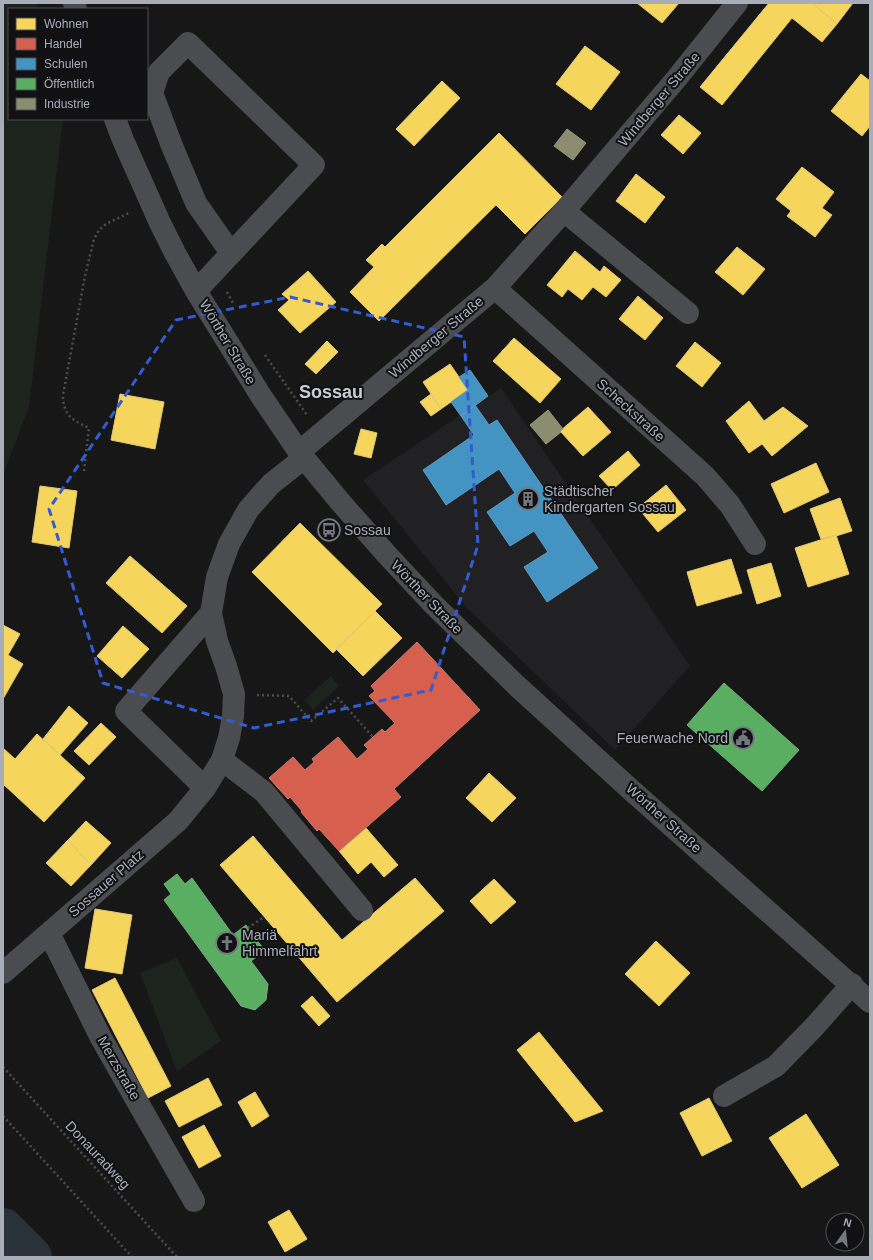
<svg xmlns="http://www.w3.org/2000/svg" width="873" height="1260" viewBox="0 0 873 1260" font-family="Helvetica,sans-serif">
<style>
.built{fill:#212123}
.green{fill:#1d241e}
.homes{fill:#f6d55c;stroke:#dfc978}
.shops{fill:#d6604d;stroke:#c8776d}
.schools{fill:#4393c3;stroke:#619bc0}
.public{fill:#5aae61;stroke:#71ae7b}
.industry{fill:#8c8c6e;stroke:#949684}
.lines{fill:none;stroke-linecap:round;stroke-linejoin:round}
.river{stroke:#2a3239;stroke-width:42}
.path{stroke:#4d4e52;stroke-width:2.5;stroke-dasharray:2 3;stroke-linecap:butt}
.minor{stroke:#4b4c50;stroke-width:22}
.marked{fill:none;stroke:#325cd3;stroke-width:3;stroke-dasharray:8 5;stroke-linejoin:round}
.labels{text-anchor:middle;stroke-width:4;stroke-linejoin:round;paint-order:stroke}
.street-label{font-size:14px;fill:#a8adb8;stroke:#111113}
.poi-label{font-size:14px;fill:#a8adb8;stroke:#111113;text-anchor:start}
.district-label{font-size:18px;font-weight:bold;fill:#c9ccd4;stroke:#111113}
</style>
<rect width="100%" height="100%" fill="#171717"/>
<path class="built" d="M501 388 690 666 615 750 467 608 363 480Z"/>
<path class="green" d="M3 3H37L38 9H9V119H63L29 407 3 475Z
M331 676 339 686 313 710 305 700Z
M177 958 221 1041 177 1071 140 973Z"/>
<path class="homes" d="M637 3H679L662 23Z
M769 3H812L837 24 822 42 792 18 722 105 700 87Z
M812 3H853L837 24Z
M585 46 620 72 591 110 556 84Z
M861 74 870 81V126L862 136 831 111Z
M442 81 460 98 414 146 396 129Z
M679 115 701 133 683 154 661 135Z
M499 133 562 197 525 234 496 205 379 321 350 292 374 267 366 260 382 244 385 247Z
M802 167 834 192 822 208 832 215 815 237 787 216 791 211 776 199Z
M636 174 665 197 645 223 616 201Z
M737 247 765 269 743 295 715 272Z
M575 251 600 272 604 266 621 280 606 297 593 287 582 300 568 289 562 297 547 285Z
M308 271 336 302 300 333 278 310 289 300 282 294Z
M638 296 663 318 645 340 619 319Z
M514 338 561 379 540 403 493 361Z
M327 341 338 352 316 374 305 364Z
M695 342 721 363 702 387 676 366Z
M450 364 468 390 441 409 423 382Z
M120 394 164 402 155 449 111 440Z
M431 394 441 409 431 416 420 402Z
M749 401 764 421 783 407 808 426 772 456 762 444 749 453 726 421Z
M588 407 611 432 583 456 560 431Z
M361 429 377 433 371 458 354 454Z
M628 451 640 465 612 490 599 476Z
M816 463 829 492 784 513 771 484Z
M666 485 686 510 658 532 638 508Z
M40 486 77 491 69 548 32 542Z
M840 498 852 531 836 536V535L821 539 810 509Z
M300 523 382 604 333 653 252 572Z
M836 535 849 574 808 587 795 548Z
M130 556 187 606 162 633 106 583Z
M731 559 742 593 697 606 687 572Z
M771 563 781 596 757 604 747 570Z
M375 611 402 638 363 676 336 649Z
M3 625 20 634 8 655 23 664 3 699Z
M123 626 149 649 122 678 97 656Z
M69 706 88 723 60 755 43 739Z
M101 723 116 737 89 765 74 751Z
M37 734 85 778 44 822 3 784V748L15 759Z
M489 773 516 798 492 822 466 798Z
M86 821 111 843 91 865 68 840Z
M366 828 398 865 384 877 371 862 358 874 339 851Z
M253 836 342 940 415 878 444 911 337 1002 220 865Z
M68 840 91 865 71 886 46 863Z
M494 879 516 902 491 924 470 901Z
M95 909 132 915 122 974 85 968Z
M656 941 690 973 659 1006 625 974Z
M115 978 171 1086 148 1098 92 990Z
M312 996 330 1016 319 1026 301 1006Z
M539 1032 603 1111 575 1122 517 1050Z
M208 1078 222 1105 179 1127 165 1101Z
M255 1092 269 1116 252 1127 238 1102Z
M709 1098 732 1141 702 1156 680 1113Z
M806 1114 839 1165 802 1188 769 1138Z
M204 1125 221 1156 199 1168 182 1137Z
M289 1210 307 1239 285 1252 268 1222Z"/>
<path class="shops" d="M417 642 480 710 394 789 401 797 339 851 319 829 317 831 301 812 302 811 290 797 288 799 269 778 293 757 305 770 314 762 312 759 338 737 357 759 368 749 364 745 382 729 385 732 395 723 369 696 375 691 371 686Z"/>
<path class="schools" d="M470 370 488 396 461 416 451 402 468 390 459 377Z
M475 405 489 425 497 420 598 568 547 602 524 567 548 552 534 531 510 546 487 512 515 493 499 469 446 505 423 470 474 435 461 416Z"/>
<path class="public" d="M724 683 799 750 762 791 687 725Z
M177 874 185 884 192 878 233 935 246 925 265 951 251 961 268 984 266 1000 255 1010 241 1006 164 900 171 894 164 884Z"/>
<path class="industry" d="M567 129 586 143 573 160 554 146Z
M548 410 563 429 560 431 561 432 546 444 530 425Z"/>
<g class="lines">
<path class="river" d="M3 1229 31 1257"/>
<path class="path" d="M227 292 233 303
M265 355 307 415
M84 471 89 428C72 420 63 415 63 395L85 276 94 239 99 230 106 224 131 212
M257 695 289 696 311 721 338 698 373 737
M248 928 264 917
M3 1067 177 1257
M3 1116 132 1257"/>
<path class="minor" d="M74 3 76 9
M115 119 123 140 160 223 175 253 196 291 261 396 299 452 342 504 389 557 434 605 516 685 630 789 870 1002
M564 211 688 313
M495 288 705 476 730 505 755 544
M196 291 314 165 188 43 159 72 152 93 172 146 196 203 231 253
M299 452 495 288 564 211 677 78 737 3
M222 760 264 792 362 910
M205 788 126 711 211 613
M49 933 101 1038 194 1201
M3 973 178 821 205 788 222 760 229 738 233 716 234 694 226 666 217 641 211 613 217 577 229 544 248 510 271 484 304 458
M724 1096 776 1066 815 1026 852 984"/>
</g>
<path class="marked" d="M290 297 464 337 478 545 431 690 254 728 103 683 49 509 176 320Z"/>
<defs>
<g id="building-ring" transform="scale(1.15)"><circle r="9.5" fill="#111113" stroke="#757880" stroke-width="1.5"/><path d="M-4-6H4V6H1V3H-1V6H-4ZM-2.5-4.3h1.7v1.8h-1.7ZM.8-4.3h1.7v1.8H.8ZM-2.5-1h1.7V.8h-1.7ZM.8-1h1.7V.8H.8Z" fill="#757880"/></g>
<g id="bus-ring" transform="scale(1.15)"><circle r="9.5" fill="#111113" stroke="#757880" stroke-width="1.5"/><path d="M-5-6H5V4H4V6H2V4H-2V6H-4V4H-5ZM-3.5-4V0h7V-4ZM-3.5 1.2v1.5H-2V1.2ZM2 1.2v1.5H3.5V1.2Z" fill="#757880"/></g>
<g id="civic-ring" transform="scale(1.15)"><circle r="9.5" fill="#111113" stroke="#757880" stroke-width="1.5"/><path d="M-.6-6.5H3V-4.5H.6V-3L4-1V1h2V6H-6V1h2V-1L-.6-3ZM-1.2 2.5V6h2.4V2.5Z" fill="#757880"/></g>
<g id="church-ring" transform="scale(1.15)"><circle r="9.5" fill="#111113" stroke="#757880" stroke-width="1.5"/><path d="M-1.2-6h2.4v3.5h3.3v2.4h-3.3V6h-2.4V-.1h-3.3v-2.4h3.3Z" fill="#757880"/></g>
</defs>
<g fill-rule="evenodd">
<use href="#building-ring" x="528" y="499"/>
<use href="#bus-ring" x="329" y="530"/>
<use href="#civic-ring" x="743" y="738"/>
<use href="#church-ring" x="227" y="943"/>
</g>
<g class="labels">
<g class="street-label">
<text transform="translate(659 99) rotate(-50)" y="5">Windberger Straße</text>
<text transform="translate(436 337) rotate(-40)" y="5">Windberger Straße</text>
<text transform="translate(228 342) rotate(59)" y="5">Wörther Straße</text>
<text transform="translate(631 410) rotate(42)" y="5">Scheckstraße</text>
<text transform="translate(427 597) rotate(46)" y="5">Wörther Straße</text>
<text transform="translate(664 818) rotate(42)" y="5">Wörther Straße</text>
<text transform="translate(106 883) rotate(-41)" y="5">Sossauer Platz</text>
<text transform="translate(119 1068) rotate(60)" y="5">Merzstraße</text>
<text transform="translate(98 1155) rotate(47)" y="5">Donauradweg</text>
</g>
<g class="poi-label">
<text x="544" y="496">Städtischer<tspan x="544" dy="16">Kindergarten Sossau</tspan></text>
<text x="344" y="535">Sossau</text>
<text x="728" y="743" text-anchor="end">Feuerwache Nord</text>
<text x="242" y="940">Mariä<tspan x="242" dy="16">Himmelfahrt</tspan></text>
</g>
<g class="district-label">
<text x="331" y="398">Sossau</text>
</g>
</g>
<rect width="873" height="1260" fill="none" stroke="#a8adb8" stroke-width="8"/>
<rect x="8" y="8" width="140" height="112" fill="#111113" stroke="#4d4f55"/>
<rect x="16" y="18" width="20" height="12" fill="#f6d55c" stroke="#4d4f55"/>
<text x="44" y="28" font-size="12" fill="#a8adb8">Wohnen</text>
<rect x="16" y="38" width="20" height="12" fill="#d6604d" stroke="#4d4f55"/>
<text x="44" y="48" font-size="12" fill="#a8adb8">Handel</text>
<rect x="16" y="58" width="20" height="12" fill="#4393c3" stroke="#4d4f55"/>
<text x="44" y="68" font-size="12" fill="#a8adb8">Schulen</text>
<rect x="16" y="78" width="20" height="12" fill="#5aae61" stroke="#4d4f55"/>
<text x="44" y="88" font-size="12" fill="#a8adb8">Öffentlich</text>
<rect x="16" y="98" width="20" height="12" fill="#8c8c6e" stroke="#4d4f55"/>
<text x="44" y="108" font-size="12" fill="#a8adb8">Industrie</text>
<g transform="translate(845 1232) rotate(15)"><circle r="19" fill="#111113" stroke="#4d4f55"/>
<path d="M0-3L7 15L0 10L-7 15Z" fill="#757880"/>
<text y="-6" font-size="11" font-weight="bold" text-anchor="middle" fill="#a8adb8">N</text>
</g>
</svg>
